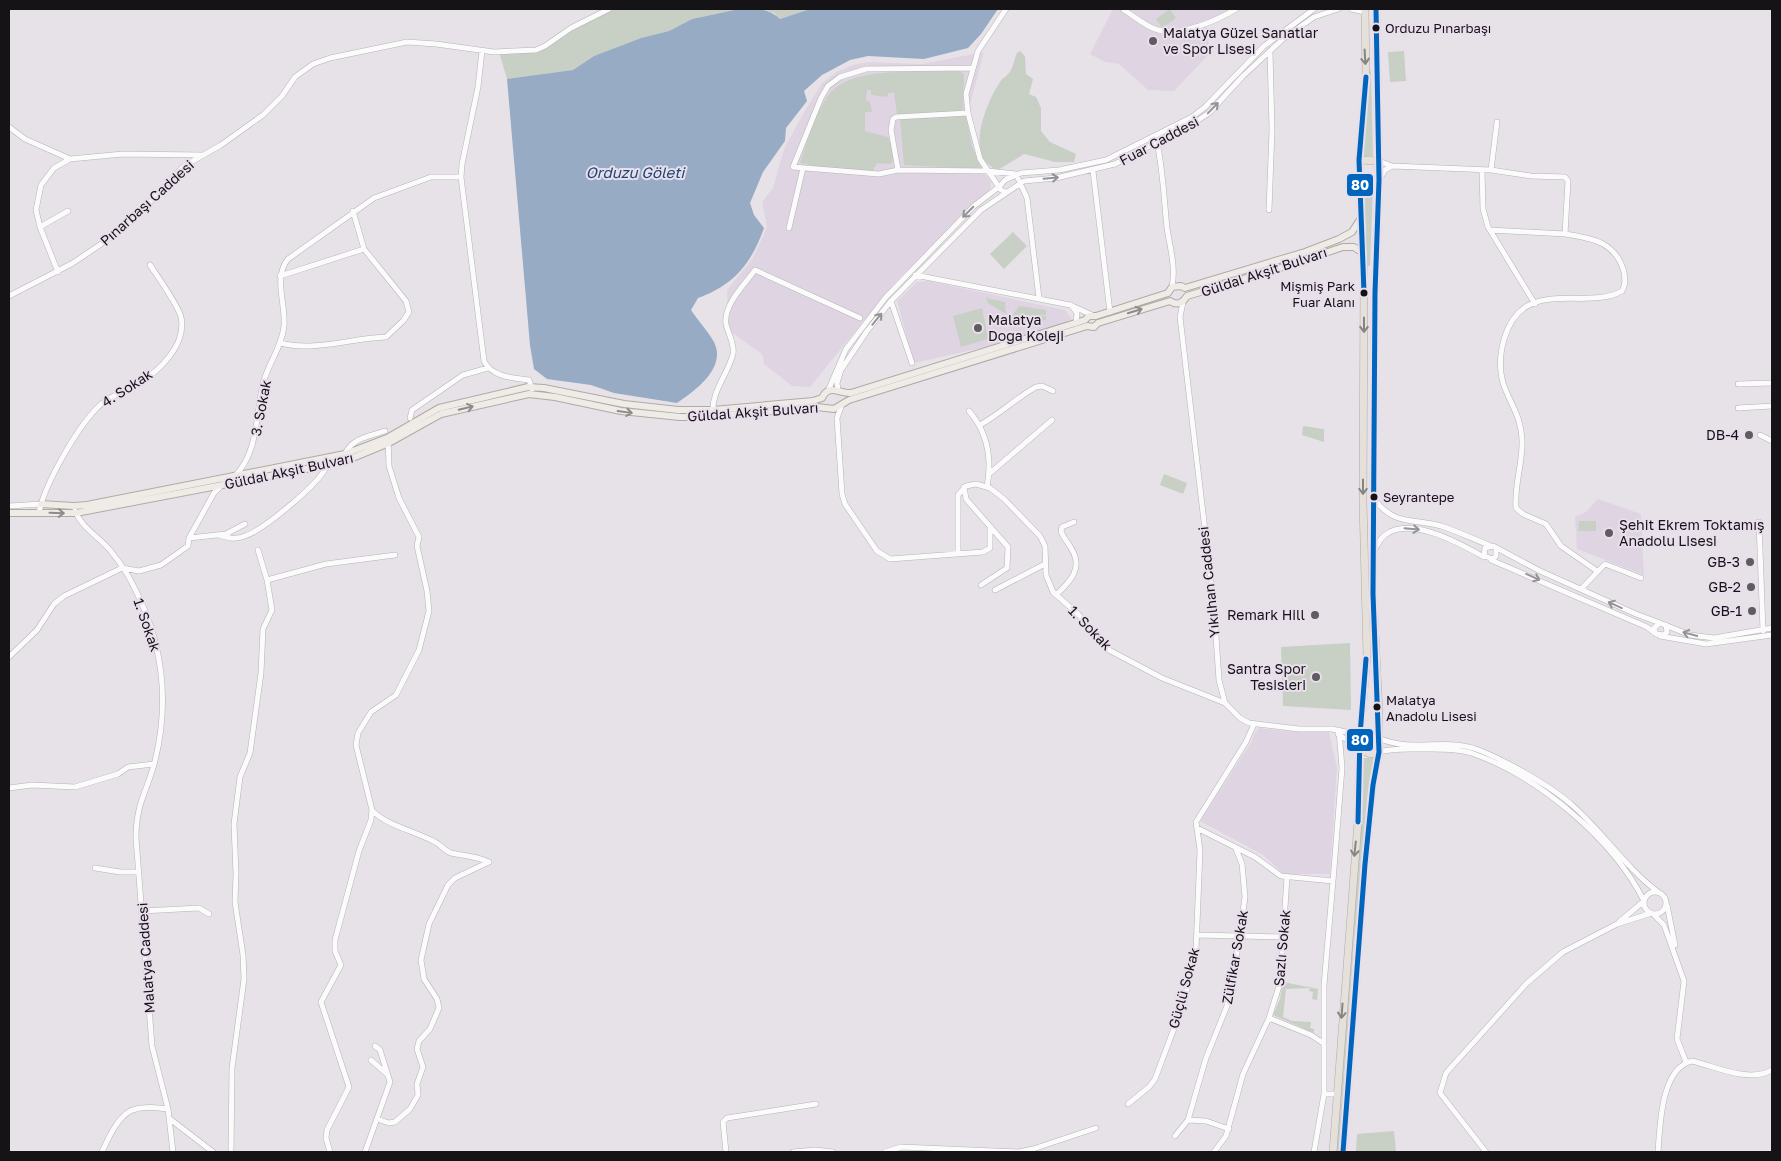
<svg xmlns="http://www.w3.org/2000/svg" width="1781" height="1161" viewBox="0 0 1781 1161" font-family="'Golos Text',sans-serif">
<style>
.built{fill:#dfd5e2}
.green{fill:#c8cfc4}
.water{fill:#97abc4}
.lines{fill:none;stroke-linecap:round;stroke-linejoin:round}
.minor-casing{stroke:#b6b2b7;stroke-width:6}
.major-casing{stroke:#b0aaa4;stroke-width:8}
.highway-casing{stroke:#b0aaa4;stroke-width:8}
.minor{stroke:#fbfbfc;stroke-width:5}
.major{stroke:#efebe7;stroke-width:6}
.highway{stroke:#e5e1da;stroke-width:7}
.bus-1-casing{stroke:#e9deec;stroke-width:9}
.bus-1{stroke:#0065bd;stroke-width:5}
.oneway{stroke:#888482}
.oneway2{stroke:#949395}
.oneway3{stroke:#8d8a89}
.bus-dot{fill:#161317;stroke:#e9deec;stroke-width:2}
.poi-dot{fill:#5f5b60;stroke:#e9deec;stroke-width:2}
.labels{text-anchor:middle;stroke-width:4;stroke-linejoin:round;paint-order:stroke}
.bus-label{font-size:13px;fill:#161317;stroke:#e9deec;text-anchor:start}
.poi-label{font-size:14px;fill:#161317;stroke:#e9deec;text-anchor:end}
.street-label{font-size:14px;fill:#161317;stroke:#e9deec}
.water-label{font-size:15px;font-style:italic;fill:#194773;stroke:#e9deec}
.line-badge{stroke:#e9deec;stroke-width:2}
.badge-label{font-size:14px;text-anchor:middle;font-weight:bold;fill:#fff}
</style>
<rect width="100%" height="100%" fill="#e7e2e8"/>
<path class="built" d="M1113 9H1231L1206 22 1210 53 1174 91 1148 90 1119 64 1105 62 1090 54Z
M984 52 970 105 975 161 991 182V188L897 280 810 387 792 386 764 364 762 354 728 330 727 290 753 258 767 227 762 202 773 188 784 149 803 114 822 83 838 71 853 65 868 62 922 64Z
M928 281 1065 310 1072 319 1031 337 914 363 897 301 917 282Z
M1598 499 1641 514 1644 575 1577 549 1575 517 1586 512Z
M1259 728 1295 732H1329L1337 768 1330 874H1284L1263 855 1200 821 1252 741 1253 736Z"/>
<path class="green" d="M609 9H739L692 19 669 31 641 38 594 56 573 70 507 79 499 52 536 50Z
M764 9H810L780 19 774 13Z
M1170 9 1176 18 1162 28 1156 19Z
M1020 51 1025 56 1026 74 1033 79 1029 94 1036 97 1041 108V131L1050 142 1076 154 1074 162H1055L1024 154 998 170C963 158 986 103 1000 82 1002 78 1006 77 1008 74 1013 70 1014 59 1017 53Z
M1404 51 1406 81 1390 82 1388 52Z
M955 71 962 72 964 75 963 109 955 113 897 114 894 93H888L887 97 871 95V90H867L866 100 870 102 872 112H865V131L888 137 895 156 891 164 877 163 872 172 831 169 800 163C806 144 819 102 834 89 861 66 920 73 955 71Z
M1368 71H1371L1373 156H1362Z
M966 116 972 146 982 169 904 165 900 119Z
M1373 187 1370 266H1366L1362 188Z
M1013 232 1027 246 1004 269 990 254Z
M986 298 1005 302 1006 314 988 303Z
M1019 306 1046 310V315L1011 317Z
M982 308 988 339 961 347 953 316Z
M1046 316V320L1020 325 1011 319Z
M1303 426 1324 429V442L1302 435Z
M1164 474 1187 483 1183 494 1160 485Z
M1579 521H1596V531H1578Z
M1350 643 1351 710 1283 706 1281 647Z
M1363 758H1375L1354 941 1339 1152H1336L1350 942 1360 843Z
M1283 982 1318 989 1317 1000 1312 999 1313 992 1309 991 1310 988 1286 989 1283 1017 1292 1021 1311 1022 1310 1028 1314 1029V1033L1273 1015 1280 999Z
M1394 1131 1396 1152H1356L1357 1134Z"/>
<path class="water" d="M739 9C755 9 768 7 780 19L810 9H998L981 34 968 48 924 59 868 56 850 60 822 75 804 91 807 101 786 128 785 141 763 172 750 203 754 215 764 228C751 264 734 285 698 298L691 310C698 321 708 331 714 342 727 368 695 391 677 403L614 393 591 385 547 379 534 369 530 345 507 79 573 70 594 56 641 38 669 31 692 19Z"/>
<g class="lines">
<g class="minor-casing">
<path id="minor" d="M1351 9 1365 12
M1124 10C1134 16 1146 27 1158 30 1180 37 1218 20 1236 9
M482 51 478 87 462 164 461 177 484 361C492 377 513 378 529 380L532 389
M972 68 866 69 840 77 828 86 821 98 793 167 879 174 898 170 988 171 1016 174 1027 198 1039 298
M9 127 25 139 70 159
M1157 142C1163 171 1164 199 1167 228 1170 248 1176 267 1172 287
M1379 161 1392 166 1491 170 1531 176 1565 177 1568 181 1565 234C1592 238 1616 242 1624 272 1625 279 1626 284 1622 291 1595 306 1558 291 1529 305 1504 318 1496 358 1503 383 1510 404 1521 415 1522 440 1523 463 1514 485 1516 508L1523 514 1546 524 1561 546 1597 571
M898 170 891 130 893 119 896 117 968 113
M1482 170 1483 209 1488 227 1535 304
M1491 170 1497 122
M1093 171 1110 312
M1379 180 1385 170 1392 166
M1006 192 1001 190 980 159 968 113 966 94 978 51 1006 9
M1269 210 1272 130 1270 51
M40 227 68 211
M789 228 803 168
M1490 230 1565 234
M58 272 40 227 36 210 41 185 54 168 70 159 123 154 202 155
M915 275 1070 305 1092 315
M280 276 364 249
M9 296 73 263 107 240 136 217 184 166 221 145 263 115 282 96 295 77 313 64 330 58 407 42 436 44 494 52 536 50 545 46 571 28 609 9
M891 301 912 363
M1183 302 1180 317 1214 607 1219 680 1225 703 1240 718 1249 723 1299 729H1332L1360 735
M1071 305 1077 313 1076 323
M280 343C315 352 352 338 386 337L403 321 409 312 406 301 364 249 353 211
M1738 384 1772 383
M838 390 837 383 841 370 867 331 891 301 981 210 1024 181 1056 178 1115 164 1192 124 1209 113 1243 76 1283 39 1314 17 1338 9
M828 391 846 349 886 297 974 206 1000 186 1005 180 1021 173 1059 170 1106 160 1192 117 1205 107 1264 46 1314 9
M841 407 837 418 842 494 845 504 877 551 890 559 983 552 990 548V528
M1738 408 1772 406
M969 411C988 433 992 460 987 487
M713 413C711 392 728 374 733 354 735 345 728 333 726 324 723 305 745 284 755 270L860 318
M410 418 412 410 463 375 488 368
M980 425C1000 414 1016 398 1036 387L1042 386 1053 391
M1760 435 1772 441
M345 454C352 438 370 436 385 431
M989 474 1052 420
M234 477C260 451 255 412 264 380 270 361 282 346 284 326 286 305 273 277 288 259L374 198 431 177H461
M964 487 966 499 1008 547 1007 568 981 585
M1374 499C1395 526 1411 518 1441 526 1457 531 1473 539 1489 545
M9 506 41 504
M75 511C82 528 99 537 110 550 118 560 128 574 133 585 163 642 170 700 155 761 147 792 136 803 136 838L152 1046 168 1109 173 1152
M39 513C44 485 76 430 96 409 108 396 123 393 138 384 159 371 187 345 181 317 178 305 158 277 150 265
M1759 522 1763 631
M219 535C229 538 235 540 245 536 263 530 322 482 327 465
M189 538 226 534 245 524
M1496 549V556L1493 559 1484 556 1485 548 1493 546 1540 571 1636 614 1660 623
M1374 551C1377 546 1380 538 1385 535 1410 515 1461 544 1484 557
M958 553V495L966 486 976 484 990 488 1004 499 1040 536 1045 546 1046 575 1053 592 1078 614 1107 649 1162 678 1225 703
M1491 560 1647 627 1656 634
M267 580 326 564 395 555
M1581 589 1605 564 1641 578
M995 590 1045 564
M1056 595C1070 582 1084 568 1071 548 1068 542 1063 538 1061 531L1062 527 1074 522
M1666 625 1667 632 1664 635 1656 634 1654 628 1660 623 1690 635 1714 638 1772 628
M1660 636 1706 644 1772 635
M9 657 37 630 54 604 64 596 122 568 139 571 161 565 188 546 189 538 214 493 223 484
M1338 734 1359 748
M1379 738C1407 752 1443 739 1473 748 1500 757 1551 786 1572 805 1603 832 1625 867 1658 892
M1379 752C1393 748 1406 749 1421 749 1438 749 1457 748 1474 754 1539 777 1613 839 1644 901L1619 922
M9 788 32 785 75 787 118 774 128 767 154 764
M372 810C383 824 417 832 435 842 441 845 445 851 451 853 464 856 476 856 489 862
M1197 828 1255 857 1281 876 1333 881 1324 985V1094L1314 1152
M95 868 120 872H138
M1333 881 1342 768 1339 730
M1644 903a11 11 0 1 1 22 0a11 11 0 1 1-22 0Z
M1667 905 1675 945
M142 911 199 908 209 914
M1197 935 1285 937
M1269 1018 1280 983 1287 877
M371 1060 387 1074
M1324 1094H1336
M1128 1104 1149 1087 1155 1079 1184 1002 1196 950 1200 850 1196 822 1246 742 1254 724
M170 1119 213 1152
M377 1119 389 1123 395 1122 410 1109 418 1095 417 1084 423 1067 417 1049 419 1041 430 1029 439 1008 437 999 424 979 421 960 429 924 448 885 455 878 489 862
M1229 1129 1206 1121 1188 1120 1206 1058 1227 1006 1232 988 1245 897 1242 864 1236 849
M1175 1136 1188 1120
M102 1152C108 1139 119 1112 136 1109 146 1106 158 1108 168 1109
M231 1152 232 1068 244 979 243 955 235 902 236 874 234 824 240 777 250 753 261 673 263 629 272 610 267 580 258 550
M330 1152 326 1138 327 1130 349 1087 321 1002 341 965 335 951V940L359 851 371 820 372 810 356 745 358 733 371 712 396 695 419 650 429 611 427 591 417 546 419 537 399 498 389 466 388 440
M365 1152 390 1082 380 1050 375 1046
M726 1152 723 1122 727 1118 816 1104
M793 1152 815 1150 833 1152
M885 1152 901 1147 1019 1152 1033 1149 1096 1128
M1214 1152 1226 1136 1243 1074 1269 1018 1311 1035 1323 1043
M1486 1152 1440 1093 1446 1073 1527 983 1563 952 1617 924 1652 913 1664 925 1684 981 1677 1039 1686 1062
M1658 1152C1660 1125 1661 1068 1692 1061 1717 1067 1749 1083 1772 1070"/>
</g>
<g class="major-casing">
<path id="major" d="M41 504 74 506 87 505 345 454 387 438 439 408 528 387 544 388 624 404 678 410H713L813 401 822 398C829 383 839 394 851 393L1085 320 1089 316H1096L1168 293 1172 287 1181 286 1185 288 1305 252 1339 239 1352 232 1361 218
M9 513H76L327 465 355 457 389 443 441 414 529 394 555 397 621 411 680 417H706L817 407 834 409 849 400 1087 326 1094 327 1098 323 1170 301C1177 306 1183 303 1187 296L1271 271 1343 247H1354L1363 253"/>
</g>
<g class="highway-casing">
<path id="highway" d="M1359 160 1379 161
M1360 181 1379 180
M1360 735 1379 738
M1359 748 1370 754 1379 752
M1333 1152 1358 822 1360 735 1367 656 1363 502 1364 279 1359 160 1366 77 1365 9
M1343 1152 1365 864 1373 785 1379 752V713L1373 594 1375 293 1379 180 1376 9"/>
</g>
<use href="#minor" class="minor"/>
<use href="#major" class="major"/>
<use href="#highway" class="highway"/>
<g class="bus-1-casing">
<path id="bus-1" d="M1364 293 1359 160 1366 77
M1358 822 1360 735 1366 659
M1343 1152 1365 864 1373 785 1379 752 1373 594 1375 293 1379 180 1376 9"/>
</g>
<use href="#bus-1" class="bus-1"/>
</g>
<defs><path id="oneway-shaft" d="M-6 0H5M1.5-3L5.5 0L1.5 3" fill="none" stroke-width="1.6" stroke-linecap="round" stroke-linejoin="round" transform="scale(1.25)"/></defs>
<g class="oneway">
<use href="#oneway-shaft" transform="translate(1365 57) rotate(87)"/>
<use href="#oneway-shaft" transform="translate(1364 325) rotate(90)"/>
<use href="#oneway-shaft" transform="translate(1363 487) rotate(90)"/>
<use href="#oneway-shaft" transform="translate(1355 849) rotate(96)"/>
<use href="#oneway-shaft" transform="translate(1342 1011) rotate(94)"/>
</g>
<g class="oneway2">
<use href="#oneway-shaft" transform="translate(1213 108) rotate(-46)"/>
<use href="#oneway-shaft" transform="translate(1051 178) rotate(-5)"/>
<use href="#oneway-shaft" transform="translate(968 212) rotate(135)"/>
<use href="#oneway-shaft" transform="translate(877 319) rotate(-51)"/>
<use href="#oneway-shaft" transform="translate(1412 529) rotate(5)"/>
<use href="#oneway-shaft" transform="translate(1533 577) rotate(24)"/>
<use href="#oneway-shaft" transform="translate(1615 605) rotate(-156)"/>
<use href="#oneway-shaft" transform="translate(1690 634) rotate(-165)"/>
</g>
<g class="oneway3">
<use href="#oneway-shaft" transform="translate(1135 311) rotate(-17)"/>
<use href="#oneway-shaft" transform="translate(466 408) rotate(-13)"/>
<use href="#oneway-shaft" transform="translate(625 412) rotate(8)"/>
<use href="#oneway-shaft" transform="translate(57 513) rotate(2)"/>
</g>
<g class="bus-dot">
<circle cx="1376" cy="28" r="4.5"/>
<circle cx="1364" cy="293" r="4.5"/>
<circle cx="1374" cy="497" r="4.5"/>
<circle cx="1377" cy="707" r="4.5"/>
</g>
<g class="poi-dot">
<circle cx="1153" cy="41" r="5"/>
<circle cx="978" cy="328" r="5"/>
<circle cx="1749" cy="435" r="5"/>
<circle cx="1609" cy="533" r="5"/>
<circle cx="1750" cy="562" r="5"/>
<circle cx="1751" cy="587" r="5"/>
<circle cx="1752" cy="611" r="5"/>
<circle cx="1315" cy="615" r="5"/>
<circle cx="1316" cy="677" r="5"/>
</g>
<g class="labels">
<g class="bus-label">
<text x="1385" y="33">Orduzu Pınarbaşı</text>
<text x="1355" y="291" text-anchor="end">Mişmiş Park<tspan x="1355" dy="16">Fuar Alanı</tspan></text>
<text x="1383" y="502">Seyrantepe</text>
<text x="1386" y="705">Malatya<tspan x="1386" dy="16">Anadolu Lisesi</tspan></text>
</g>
<g class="poi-label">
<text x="1163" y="38" text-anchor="start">Malatya Güzel Sanatlar<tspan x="1163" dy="16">ve Spor Lisesi</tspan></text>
<text x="988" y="325" text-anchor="start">Malatya<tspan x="988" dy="16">Doğa Koleji</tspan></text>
<text x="1739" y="440">DB-4</text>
<text x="1619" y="530" text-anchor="start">Şehit Ekrem Toktamış<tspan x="1619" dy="16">Anadolu Lisesi</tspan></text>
<text x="1740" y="567">GB-3</text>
<text x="1741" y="592">GB-2</text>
<text x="1742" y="616">GB-1</text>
<text x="1305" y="620">Remark Hill</text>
<text x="1306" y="674">Santra Spor<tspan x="1306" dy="16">Tesisleri</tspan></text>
</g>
<g class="street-label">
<text transform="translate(1159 141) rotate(-28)" y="5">Fuar Caddesi</text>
<text transform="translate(147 203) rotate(-42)" y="5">Pınarbaşı Caddesi</text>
<text transform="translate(1264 272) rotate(-18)" y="5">Güldal Akşit Bulvarı</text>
<text transform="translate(127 388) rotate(-33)" y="5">4. Sokak</text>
<text transform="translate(261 408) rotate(-79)" y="5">3. Sokak</text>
<text transform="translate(753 412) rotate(-4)" y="5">Güldal Akşit Bulvarı</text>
<text transform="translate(289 471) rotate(-12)" y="5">Güldal Akşit Bulvarı</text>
<text transform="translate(1209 582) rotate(-96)" y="5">Yıkılhan Caddesi</text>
<text transform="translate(147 625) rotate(71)" y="5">1. Sokak</text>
<text transform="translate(1090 628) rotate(46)" y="5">1. Sokak</text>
<text transform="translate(1282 948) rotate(-85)" y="5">Sazlı Sokak</text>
<text transform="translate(1235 957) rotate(-80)" y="5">Zülfikar Sokak</text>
<text transform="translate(146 958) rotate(-94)" y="5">Malatya Caddesi</text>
<text transform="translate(1184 988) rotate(-75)" y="5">Güçlü Sokak</text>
</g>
<g class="water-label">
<text x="635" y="178">Orduzu Göleti</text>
</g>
</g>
<g class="line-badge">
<rect x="1346" y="173" width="28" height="24" rx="5" fill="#0065bd"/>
<rect x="1346" y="728" width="28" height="24" rx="5" fill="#0065bd"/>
</g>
<g class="badge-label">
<text x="1360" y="190">80</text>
<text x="1360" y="745">80</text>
</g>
<rect width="1781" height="1161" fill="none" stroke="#161317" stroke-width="20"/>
</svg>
